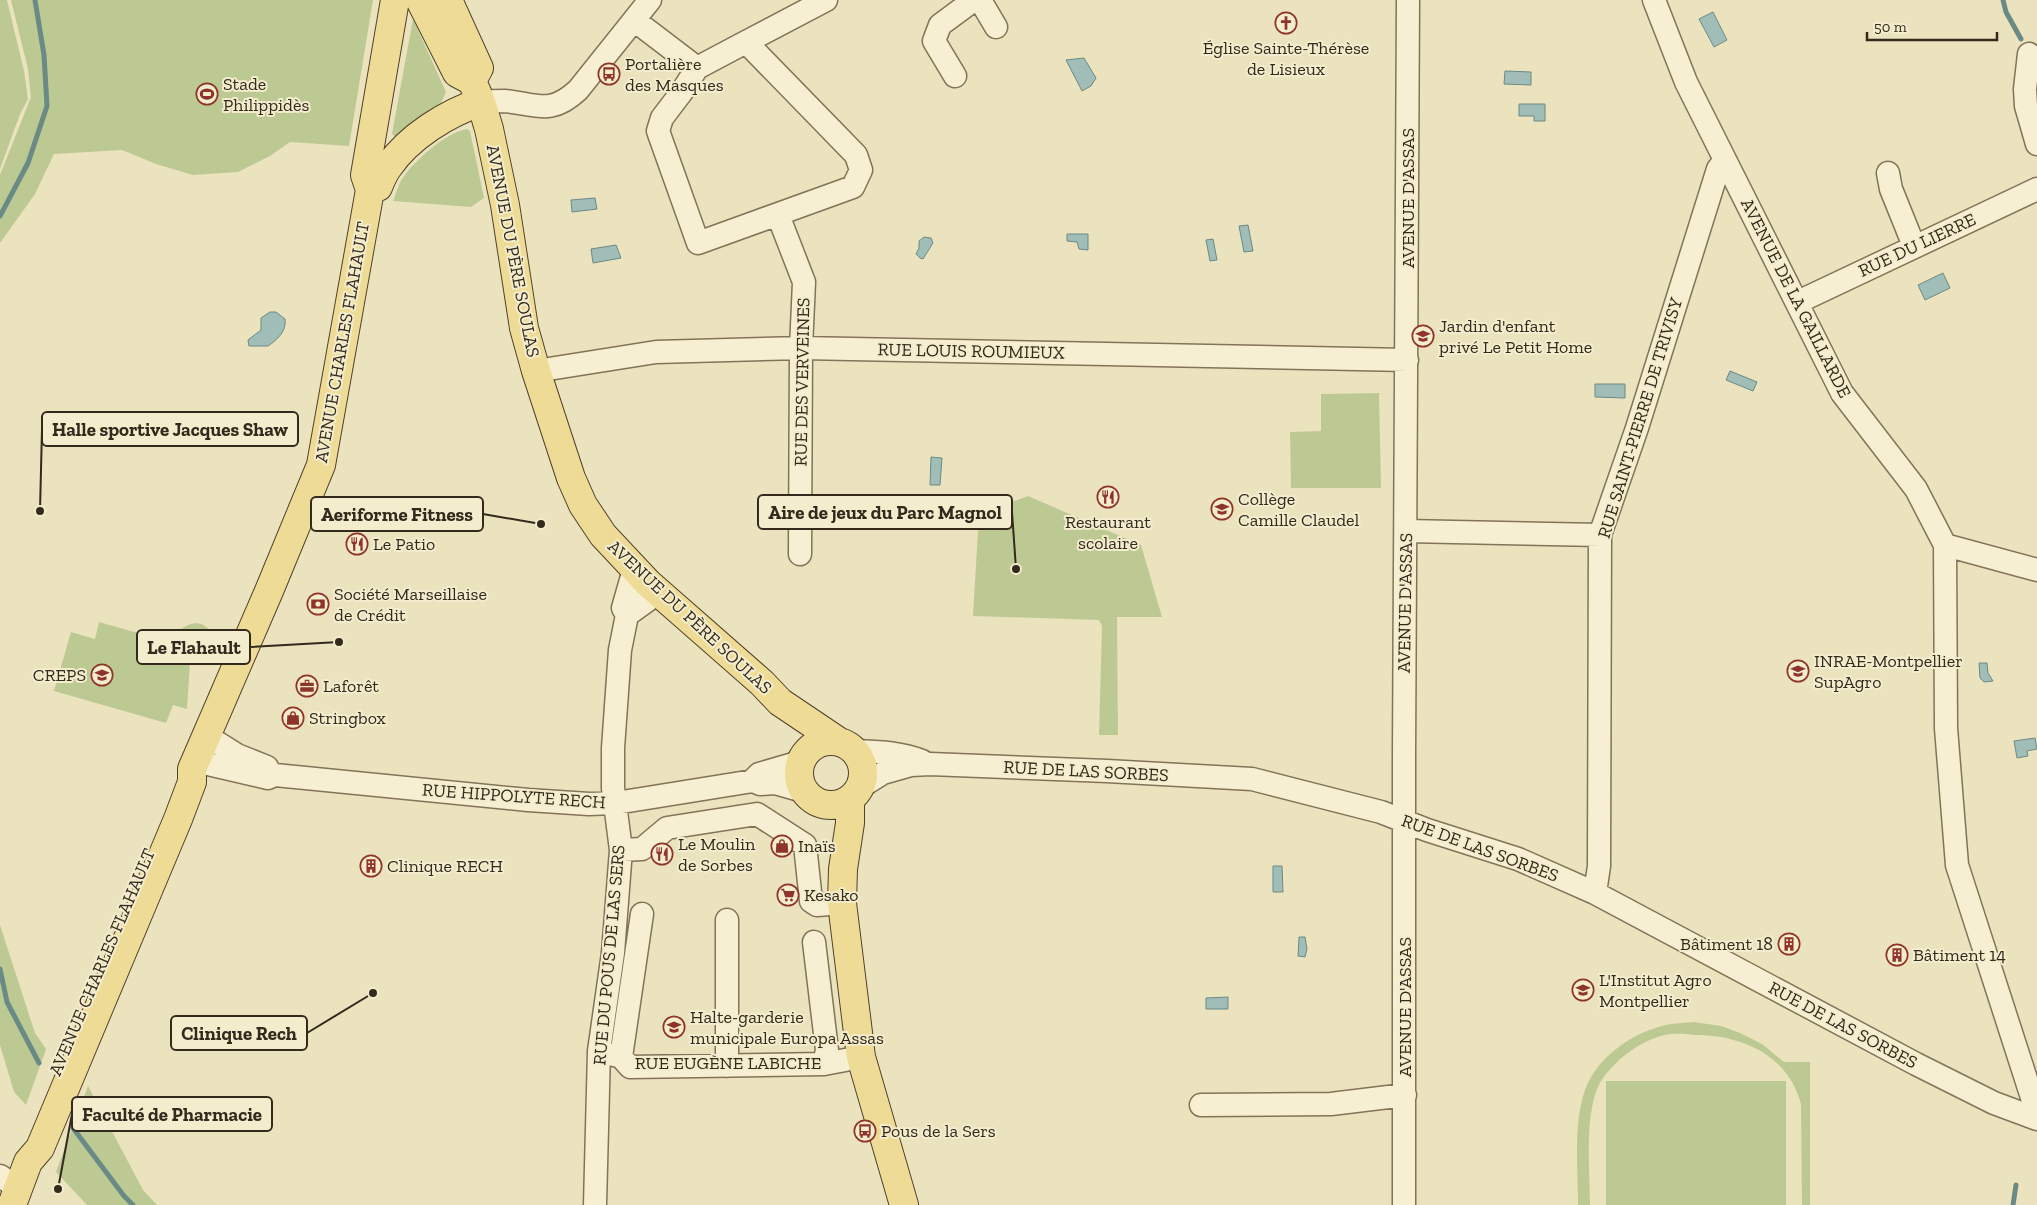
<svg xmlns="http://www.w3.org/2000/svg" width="2037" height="1205" viewBox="0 0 2037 1205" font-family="'Zilla Slab',serif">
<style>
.green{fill:#bdc993}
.water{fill:#a1bdb8;stroke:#6a8a85}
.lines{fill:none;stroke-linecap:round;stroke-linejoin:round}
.stream{stroke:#6a8a85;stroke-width:5}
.minor-casing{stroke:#837358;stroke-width:25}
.major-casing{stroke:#50412c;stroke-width:30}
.minor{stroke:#f7efd1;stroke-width:22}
.major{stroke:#eedc96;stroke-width:28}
.labels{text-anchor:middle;stroke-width:4;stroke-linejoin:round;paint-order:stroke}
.poi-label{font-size:18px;fill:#33291c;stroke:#f3eccd;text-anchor:start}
.street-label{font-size:18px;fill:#33291c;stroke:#f3eccd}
.leader{fill:none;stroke:#33291c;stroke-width:2}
.callout-dot{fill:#33291c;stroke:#f3eccd;stroke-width:2}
.callout{fill:#f3eccd;stroke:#33291c;stroke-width:2}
.callout-label{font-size:19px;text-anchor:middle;font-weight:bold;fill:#33291c}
</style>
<rect width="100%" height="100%" fill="#ebe3be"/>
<path class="green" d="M0 0H7L24 71 28 99 20 114 0 169Z
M11 0H373L349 146 290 142 270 156 238 172 193 175 156 164 122 150 54 154 35 194 0 243V175L31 97 28 69Z
M413 19 446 92 441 103 418 119 396 137 392 134Z
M467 129 470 131 484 198 471 207 393 201C396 194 398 185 402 179 414 161 445 133 467 129Z
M1379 393 1381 488H1291L1290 432 1321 431V394Z
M1028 496 1141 545 1162 617H1117L1118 735H1099L1102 626 1099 620 973 616 979 514Z
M99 622 159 639 160 632 174 636C210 595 235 666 190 663L187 709 173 705 166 723 54 691 71 632 95 639Z
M0 925 35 1033 46 1049 26 1105 14 1092 0 1045Z
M1694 1022 1721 1026 1740 1033 1762 1044 1784 1062H1810V1205H1802L1801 1104C1788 1055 1742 1035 1695 1035 1685 1034 1674 1033 1665 1035 1641 1040 1617 1059 1603 1078 1583 1106 1590 1171 1590 1205H1578C1578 1168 1573 1125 1585 1090 1597 1056 1636 1030 1671 1024 1678 1023 1686 1023 1694 1022Z
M1606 1081H1786V1205H1606Z
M88 1086 143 1190 157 1205H87L56 1172Z"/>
<path class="water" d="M1713 12 1727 40 1714 47 1699 19Z
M1084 58 1096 78 1091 86 1082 91 1066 60Z
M1505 71 1531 72V85L1504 84Z
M1519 104H1545V121H1534V116H1519Z
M595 198 597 209 572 212 571 200Z
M1248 225 1253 251 1244 252 1239 226Z
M1067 234H1088V250L1079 249 1077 242 1067 241Z
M924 237 931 238 933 243 923 259 920 258 916 254 919 248V241Z
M1213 239 1217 260 1210 261 1206 240Z
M616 245 621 258 593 263 591 249Z
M1943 273 1950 288 1925 300 1918 285Z
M270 312H276L285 319C287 331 277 340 268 346H249L248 340 261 330V318Z
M1730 371 1757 382 1753 391 1726 380Z
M1595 384H1625V398L1595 397Z
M931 457 942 458 940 485H930Z
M1979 663H1987L1988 673 1993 681 1984 682 1980 678Z
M2035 738 2037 749 2027 751 2028 756 2017 758 2014 741Z
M1273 866H1282L1283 892H1273Z
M1299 937H1305L1307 949 1305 957 1298 956Z
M1228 997V1009H1206V998Z"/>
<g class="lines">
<path class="stream" d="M2003 0 2006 12 2021 39
M0 216 28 163 47 106 44 55 35 0
M0 969 7 1002 39 1063
M73 1128 124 1196 133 1205
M2013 1205 2016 1185"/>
<g class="minor-casing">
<path id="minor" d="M980 0 996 27
M1654 0 1686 82 1842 393 1916 489 1945 545 1946 728 1957 865 2037 1113
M634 20 697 68
M746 42 856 155 861 170 853 187 698 243 658 131 662 118 681 93 697 68Z
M746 42 826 0
M2029 54 2025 89 2026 106 2037 144
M955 76 934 41 940 25 974 0
M481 102C489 101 497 101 505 101 537 104 550 116 578 90L650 0
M1888 173 1891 189 1914 246
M778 215 804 282 801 348 800 554
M1798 302 2037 189
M536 371 656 352 801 348 1407 360
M1406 531 1600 535
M1945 545 2037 570
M627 615 659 592
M207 736 237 755 267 767
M854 751C878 752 899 752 922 761
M195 761 268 778 275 775 528 800 589 804 616 803 753 781 760 784 775 783 803 791
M753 780 759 774 800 762
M859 788 883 773 911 765 930 764 1107 771 1252 779 1381 812 1427 830 1518 859 1595 893 1916 1064 1994 1103 2037 1119
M621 850 642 849 667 828 757 814 805 845 811 901 817 905 842 903
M1595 893 1599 866 1600 535 1637 428 1718 169 1725 160
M814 942 827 1050 824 1064
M599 1051 621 1057 630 1067 824 1064 861 1057
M621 1057 642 914
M727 1066V920
M1201 1105 1331 1104 1405 1095
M0 1176 18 1188
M595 1205 599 1051 613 953 621 850 613 788V748L620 650 627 615 623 608 631 580 636 571
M1404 1205V755L1408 0"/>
</g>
<g class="major-casing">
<path id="major" d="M420 0 457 73 472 81 481 102 489 129 505 205 524 328 536 371 571 478 583 505 603 535 648 583 762 683 780 702 838 741
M448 0 479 68 472 81
M370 190 378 187C381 180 384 172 389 166 409 137 447 113 481 102
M799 773a32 32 0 1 1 64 0a32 32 0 1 1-64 0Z
M850 799V823L843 869 842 903 861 1057 904 1205
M12 1205 28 1162 40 1148 178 819 192 782V769L269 591 321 465 370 190 365 175 395 0"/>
</g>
<use href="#minor" class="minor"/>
<use href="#major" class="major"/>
</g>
<defs>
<g id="church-ring" transform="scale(1.125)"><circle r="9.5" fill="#f3eccd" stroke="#8f342a" stroke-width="1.5"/><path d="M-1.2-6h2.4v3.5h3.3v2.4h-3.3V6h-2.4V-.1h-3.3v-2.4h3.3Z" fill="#8f342a"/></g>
<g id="bus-ring" transform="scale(1.125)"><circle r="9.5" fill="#f3eccd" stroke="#8f342a" stroke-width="1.5"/><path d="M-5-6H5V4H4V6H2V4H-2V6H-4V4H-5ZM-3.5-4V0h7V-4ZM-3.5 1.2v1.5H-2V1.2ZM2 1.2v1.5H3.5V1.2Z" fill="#8f342a"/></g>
<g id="stadium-ring" transform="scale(1.125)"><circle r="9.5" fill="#f3eccd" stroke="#8f342a" stroke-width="1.5"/><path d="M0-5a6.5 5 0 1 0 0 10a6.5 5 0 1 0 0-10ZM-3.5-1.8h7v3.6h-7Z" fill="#8f342a"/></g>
<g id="school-ring" transform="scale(1.125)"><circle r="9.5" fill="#f3eccd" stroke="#8f342a" stroke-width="1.5"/><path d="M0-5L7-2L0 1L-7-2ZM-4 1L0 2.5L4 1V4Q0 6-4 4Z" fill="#8f342a"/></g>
<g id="restaurant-ring" transform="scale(1.125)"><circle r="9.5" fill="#f3eccd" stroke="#8f342a" stroke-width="1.5"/><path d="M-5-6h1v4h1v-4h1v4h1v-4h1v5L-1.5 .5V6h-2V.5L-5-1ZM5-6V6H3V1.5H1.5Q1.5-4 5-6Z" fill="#8f342a"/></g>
<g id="bank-ring" transform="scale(1.125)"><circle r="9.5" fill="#f3eccd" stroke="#8f342a" stroke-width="1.5"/><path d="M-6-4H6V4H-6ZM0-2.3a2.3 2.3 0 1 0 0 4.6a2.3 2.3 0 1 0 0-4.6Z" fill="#8f342a"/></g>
<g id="university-ring" transform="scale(1.125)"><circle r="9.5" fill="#f3eccd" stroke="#8f342a" stroke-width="1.5"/><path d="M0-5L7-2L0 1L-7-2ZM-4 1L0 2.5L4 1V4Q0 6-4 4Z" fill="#8f342a"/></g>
<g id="office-ring" transform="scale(1.125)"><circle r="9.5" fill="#f3eccd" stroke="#8f342a" stroke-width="1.5"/><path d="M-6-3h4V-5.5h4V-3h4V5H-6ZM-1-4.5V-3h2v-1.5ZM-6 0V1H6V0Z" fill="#8f342a"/></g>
<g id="shop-ring" transform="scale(1.125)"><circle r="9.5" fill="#f3eccd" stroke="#8f342a" stroke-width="1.5"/><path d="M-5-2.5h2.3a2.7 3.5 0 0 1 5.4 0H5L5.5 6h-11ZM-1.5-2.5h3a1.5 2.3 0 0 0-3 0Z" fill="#8f342a"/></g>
<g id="building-ring" transform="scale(1.125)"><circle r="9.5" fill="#f3eccd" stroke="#8f342a" stroke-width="1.5"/><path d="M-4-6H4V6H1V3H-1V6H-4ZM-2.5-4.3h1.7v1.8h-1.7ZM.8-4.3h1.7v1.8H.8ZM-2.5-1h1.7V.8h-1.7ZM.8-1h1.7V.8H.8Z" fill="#8f342a"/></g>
<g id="supermarket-ring" transform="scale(1.125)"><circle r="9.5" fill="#f3eccd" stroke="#8f342a" stroke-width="1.5"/><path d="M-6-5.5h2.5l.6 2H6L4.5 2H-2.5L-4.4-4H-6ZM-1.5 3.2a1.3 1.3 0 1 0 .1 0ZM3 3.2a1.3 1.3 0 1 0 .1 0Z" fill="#8f342a"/></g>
</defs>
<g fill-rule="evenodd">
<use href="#church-ring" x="1286" y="23"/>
<use href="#bus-ring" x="609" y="74"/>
<use href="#stadium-ring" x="207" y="94"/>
<use href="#school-ring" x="1423" y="336"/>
<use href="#restaurant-ring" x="1108" y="497"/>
<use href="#school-ring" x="1222" y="509"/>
<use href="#restaurant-ring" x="357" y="544"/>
<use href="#bank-ring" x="318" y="604"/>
<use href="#university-ring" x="1798" y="671"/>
<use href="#university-ring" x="102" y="675"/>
<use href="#office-ring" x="307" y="686"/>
<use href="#shop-ring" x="293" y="718"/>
<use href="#shop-ring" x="782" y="846"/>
<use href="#restaurant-ring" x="662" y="854"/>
<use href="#building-ring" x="371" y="866"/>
<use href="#supermarket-ring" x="788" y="895"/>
<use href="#building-ring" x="1789" y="944"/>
<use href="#building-ring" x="1897" y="955"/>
<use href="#university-ring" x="1583" y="990"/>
<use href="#school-ring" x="674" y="1027"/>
<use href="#bus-ring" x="865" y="1131"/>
</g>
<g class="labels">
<g class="poi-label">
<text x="1286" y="54" text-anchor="middle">Église Sainte-Thérèse<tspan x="1286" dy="21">de Lisieux</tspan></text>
<text x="625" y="70">Portalière<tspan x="625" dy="21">des Masques</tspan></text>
<text x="223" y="90">Stade<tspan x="223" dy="21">Philippidès</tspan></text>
<text x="1439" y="332">Jardin d'enfant<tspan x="1439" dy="21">privé Le Petit Home</tspan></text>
<text x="1238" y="505">Collège<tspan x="1238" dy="21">Camille Claudel</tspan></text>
<text x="1108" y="528" text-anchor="middle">Restaurant<tspan x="1108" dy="21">scolaire</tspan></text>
<text x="373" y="550">Le Patio</text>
<text x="334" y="600">Société Marseillaise<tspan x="334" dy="21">de Crédit</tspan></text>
<text x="1814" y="667">INRAE-Montpellier<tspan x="1814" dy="21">SupAgro</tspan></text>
<text x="86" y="681" text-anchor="end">CREPS</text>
<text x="323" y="692">Laforêt</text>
<text x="309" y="724">Stringbox</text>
<text x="678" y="850">Le Moulin<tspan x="678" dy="21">de Sorbes</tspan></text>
<text x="798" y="852">Inaïs</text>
<text x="387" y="872">Clinique RECH</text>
<text x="804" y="901">Kesako</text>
<text x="1773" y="950" text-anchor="end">Bâtiment 18</text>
<text x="1913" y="961">Bâtiment 14</text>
<text x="1599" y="986">L'Institut Agro<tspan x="1599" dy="21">Montpellier</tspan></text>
<text x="690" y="1023">Halte-garderie<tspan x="690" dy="21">municipale Europa Assas</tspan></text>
<text x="881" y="1137">Pous de la Sers</text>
</g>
<g class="street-label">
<text transform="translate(1408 198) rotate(-90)" y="6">AVENUE D'ASSAS</text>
<text transform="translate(1917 245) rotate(-25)" y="6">RUE DU LIERRE</text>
<text transform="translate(513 251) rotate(79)" y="6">AVENUE DU PÈRE SOULAS</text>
<text transform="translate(1796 298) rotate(63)" y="6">AVENUE DE LA GAILLARDE</text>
<text transform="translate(342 342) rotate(-80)" y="6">AVENUE CHARLES FLAHAULT</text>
<text transform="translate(971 351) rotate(1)" y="6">RUE LOUIS ROUMIEUX</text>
<text transform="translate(802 382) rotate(-89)" y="6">RUE DES VERVEINES</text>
<text transform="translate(1640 418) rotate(-73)" y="6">RUE SAINT-PIERRE DE TRIVISY</text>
<text transform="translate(1405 603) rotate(-89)" y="6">AVENUE D'ASSAS</text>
<text transform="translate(690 617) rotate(43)" y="6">AVENUE DU PÈRE SOULAS</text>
<text transform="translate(1086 771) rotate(3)" y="6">RUE DE LAS SORBES</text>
<text transform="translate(514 796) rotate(4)" y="6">RUE HIPPOLYTE RECH</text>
<text transform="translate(1480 848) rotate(20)" y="6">RUE DE LAS SORBES</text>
<text transform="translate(609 955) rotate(-85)" y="6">RUE DU POUS DE LAS SERS</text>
<text transform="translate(102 962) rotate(-67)" y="6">AVENUE CHARLES FLAHAULT</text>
<text transform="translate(1405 1007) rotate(-90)" y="6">AVENUE D'ASSAS</text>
<text transform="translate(1843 1025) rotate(28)" y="6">RUE DE LAS SORBES</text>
<text x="728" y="1069">RUE EUGÈNE LABICHE</text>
</g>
</g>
<path class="leader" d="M40 511L42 429M1016 569L1012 512M541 524L483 514M339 642L250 647M373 993L307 1033M58 1189L72 1114"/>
<g class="callout-dot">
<circle cx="40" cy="511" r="5"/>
<circle cx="1016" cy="569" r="5"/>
<circle cx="541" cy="524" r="5"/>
<circle cx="339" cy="642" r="5"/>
<circle cx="373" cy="993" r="5"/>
<circle cx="58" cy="1189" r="5"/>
</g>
<g class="callout">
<rect x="42" y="412" width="256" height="34" rx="5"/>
<rect x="758" y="495" width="254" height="34" rx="5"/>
<rect x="311" y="497" width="172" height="34" rx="5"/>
<rect x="137" y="630" width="113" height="34" rx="5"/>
<rect x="171" y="1016" width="136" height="34" rx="5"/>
<rect x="72" y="1097" width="200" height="34" rx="5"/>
</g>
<g class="callout-label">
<text x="170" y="436">Halle sportive Jacques Shaw</text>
<text x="885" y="519">Aire de jeux du Parc Magnol</text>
<text x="397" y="521">Aeriforme Fitness</text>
<text x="194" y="654">Le Flahault</text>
<text x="239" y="1040">Clinique Rech</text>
<text x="172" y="1121">Faculté de Pharmacie</text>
</g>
<path d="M1867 32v8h130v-8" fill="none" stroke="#33291c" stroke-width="2.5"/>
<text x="1874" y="32" font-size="15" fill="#33291c" stroke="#f3eccd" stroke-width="4" paint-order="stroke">50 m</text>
</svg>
